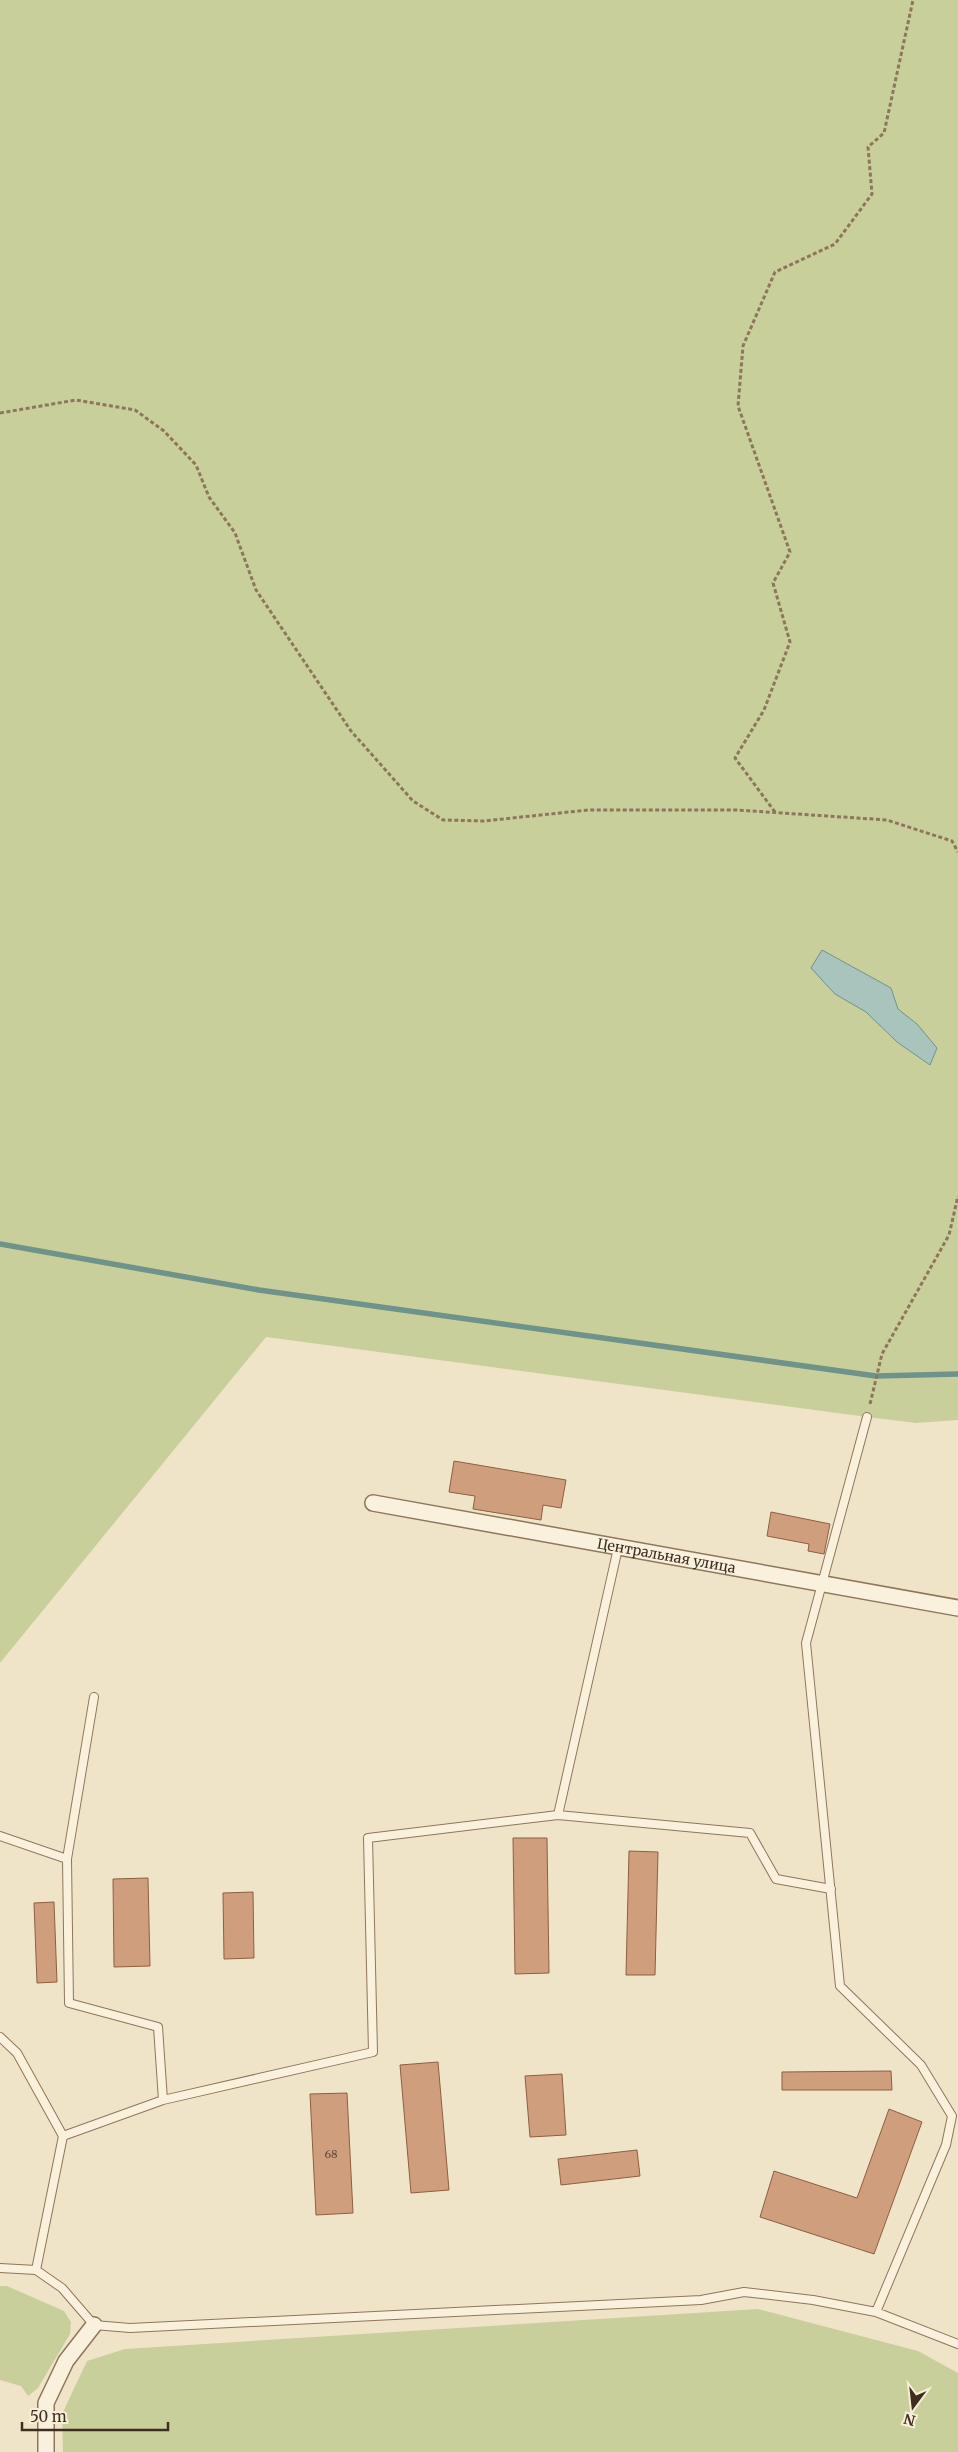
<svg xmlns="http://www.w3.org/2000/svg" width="958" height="2452" viewBox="0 0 958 2452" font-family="Merriweather,serif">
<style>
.green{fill:#c9cf9b;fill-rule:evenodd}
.water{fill:#a9c4bc;stroke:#6f938a}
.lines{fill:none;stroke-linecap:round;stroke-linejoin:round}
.stream{stroke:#6f938a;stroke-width:5.5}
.building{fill:#cf9f7d;stroke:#8d5f41}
.lane-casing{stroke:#8d765c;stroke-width:10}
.street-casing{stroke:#8d765c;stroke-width:18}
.path{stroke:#8d765c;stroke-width:3;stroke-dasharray:4 2.5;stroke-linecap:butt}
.lane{stroke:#faf1dc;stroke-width:8}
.street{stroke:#faf1dc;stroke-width:15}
.labels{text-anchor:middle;stroke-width:4;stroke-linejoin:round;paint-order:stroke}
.number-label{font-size:11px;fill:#624a37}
.street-label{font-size:14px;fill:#3d2e20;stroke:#f7eed8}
</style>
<rect width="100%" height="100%" fill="#f0e4c8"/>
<path class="green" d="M0 0H958V1420L916 1423 867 1417 266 1337 0 1663ZM822 950 891 988 898 1009 917 1024 930 1065 897 1042 866 1012 835 994Z
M0 2286H7L64 2311 71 2322 70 2334 38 2388 28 2396 21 2386 0 2380Z
M758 2309 918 2351 958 2373V2452H63L62 2414 87 2361 125 2349Z"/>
<path class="water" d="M822 950 891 988 898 1009 917 1024 937 1048 930 1065 897 1042 866 1012 835 994 811 968Z"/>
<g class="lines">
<path class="stream" d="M0 1244 259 1290 876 1376 958 1374"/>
</g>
<path class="building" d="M454 1461 566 1480 561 1508 543 1505 541 1520 473 1509 475 1496 449 1492Z
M771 1512 830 1524 824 1554 808 1551 809 1544 767 1536Z
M513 1838H547L549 1973 515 1974Z
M629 1851 658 1852 655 1975H626Z
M148 1878 150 1966 114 1967 113 1879Z
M253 1892 254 1958 224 1959 223 1893Z
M54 1902 57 1982 37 1983 34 1903Z
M438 2062 449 2190 411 2193 400 2065Z
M891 2071 892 2090H782V2072Z
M562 2074 566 2135 530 2137 525 2076Z
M347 2093 353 2213 316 2215 310 2094Z
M889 2109 922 2122 874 2254 760 2217 774 2171 857 2198Z
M637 2150 640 2176 561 2185 558 2159Z"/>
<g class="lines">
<g class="lane-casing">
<path id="lane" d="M867 1417 806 1643 840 1986 921 2065 952 2116 946 2145 876 2312
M618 1548 558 1815 750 1833 776 1879 831 1889
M0 1836 67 1859
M0 2037 17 2053 63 2136
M163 2100 373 2052 368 1838 558 1815
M0 2268 36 2270 62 2288 94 2325 130 2328 701 2300 744 2292 813 2300 876 2312 958 2344
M36 2270 63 2136 163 2100 158 2027 69 2003 67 1859 94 1697"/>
</g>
<g class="street-casing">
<g id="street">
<path id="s1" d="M373 1503 958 1608"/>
<path d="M46 2452V2403L66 2361 94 2325"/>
</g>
</g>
<path class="path" d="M0 413 76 400 135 410 164 431 196 465 209 497 235 533 256 590 351 731 413 801 443 820 484 821 588 810H737L887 820 952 841 958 852
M775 812 735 758 764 710 790 642 773 583 790 552 738 406 743 346 775 272 835 244 872 194 868 147 884 133 913 0
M870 1404 882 1354 949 1235 958 1196"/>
<use href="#lane" class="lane"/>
<use href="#street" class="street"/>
</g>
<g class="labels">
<g class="number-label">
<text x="331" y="2158">68</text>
</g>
<g class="street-label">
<text dy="5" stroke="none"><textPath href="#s1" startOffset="298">Центральная улица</textPath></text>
</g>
</g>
<g transform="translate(913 2407) rotate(195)" stroke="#f7eed8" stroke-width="4" paint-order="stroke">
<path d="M0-4L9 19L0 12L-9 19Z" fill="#3d2e20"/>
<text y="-8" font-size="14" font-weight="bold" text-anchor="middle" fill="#3d2e20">N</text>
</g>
<path d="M22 2422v8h146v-8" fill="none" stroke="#3d2e20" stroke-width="2.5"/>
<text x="30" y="2422" font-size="15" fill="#3d2e20" stroke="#f7eed8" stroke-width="4" paint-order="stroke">50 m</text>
</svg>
